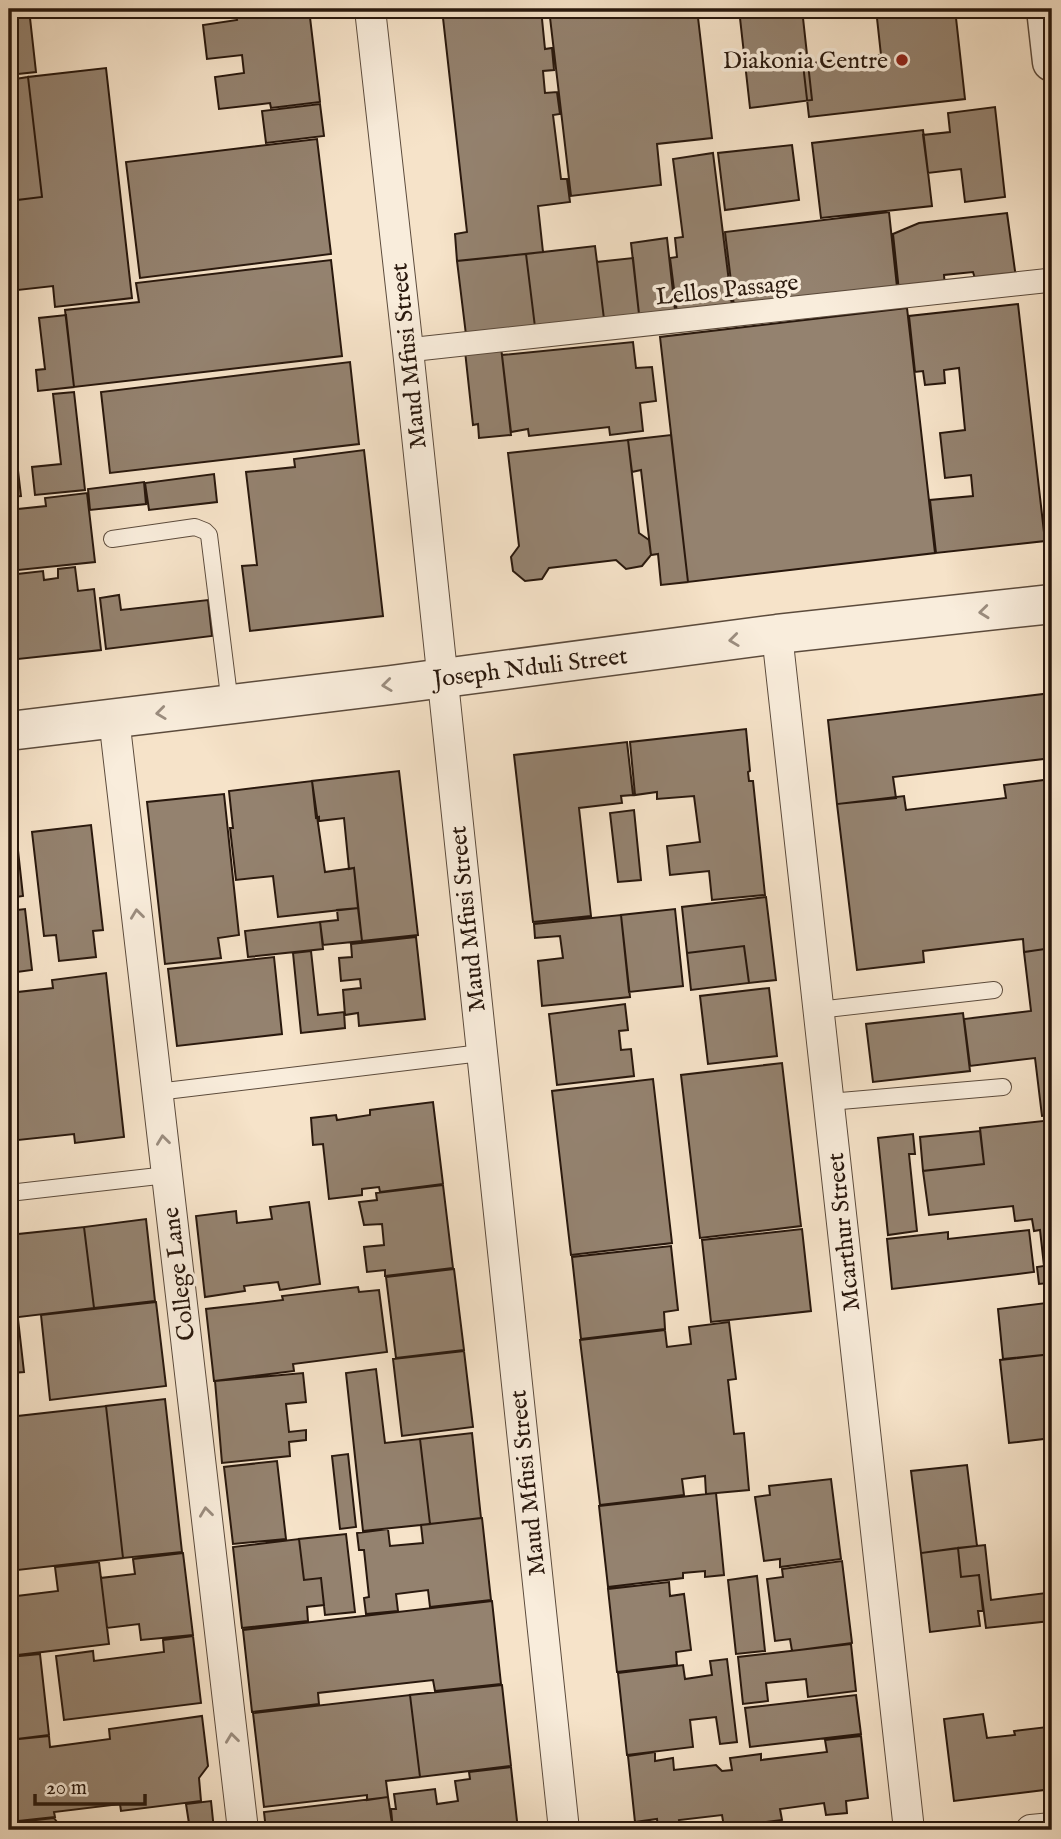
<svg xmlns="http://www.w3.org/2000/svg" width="1061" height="1839" viewBox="0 0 1061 1839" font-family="'IM FELL English',serif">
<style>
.building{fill:#94826f;stroke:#29180d;stroke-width:2}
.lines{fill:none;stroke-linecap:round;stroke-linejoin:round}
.service-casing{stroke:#5c4b3c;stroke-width:18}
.pedestrian-casing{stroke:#5c4b3c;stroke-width:25}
.minor-casing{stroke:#5c4b3c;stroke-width:32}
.tertiary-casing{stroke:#5c4b3c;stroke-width:41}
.service{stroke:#f9eddc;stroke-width:16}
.pedestrian{stroke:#f9eddc;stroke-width:23}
.minor{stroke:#f9eddc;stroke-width:30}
.tertiary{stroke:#f9eddc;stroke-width:38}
.oneway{stroke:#9b8d7f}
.poi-dot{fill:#8f2418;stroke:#f9eddc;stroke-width:2.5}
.labels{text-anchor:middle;stroke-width:7;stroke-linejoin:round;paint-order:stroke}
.poi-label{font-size:24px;fill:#29180d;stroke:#f9eddc;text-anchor:end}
.street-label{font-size:24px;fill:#29180d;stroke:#f9eddc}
</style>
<rect width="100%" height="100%" fill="#f6e3c9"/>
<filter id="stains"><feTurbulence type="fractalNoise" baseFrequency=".00286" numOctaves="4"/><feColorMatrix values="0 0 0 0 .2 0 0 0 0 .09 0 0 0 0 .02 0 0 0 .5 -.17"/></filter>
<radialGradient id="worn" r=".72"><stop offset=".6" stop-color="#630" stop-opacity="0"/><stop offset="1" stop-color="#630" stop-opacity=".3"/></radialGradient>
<path class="building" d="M9 9H29L36 72 9 75Z
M235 9H309L320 102 271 108 270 103 219 109 215 77 244 73 242 55 207 59 203 25 237 20Z
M442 9H541L545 49 552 48 554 70 543 71 545 93 557 92 560 114 553 115 561 179H567L570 202 538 206 543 252 457 261 455 234 467 232Z
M549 9H697L712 138 657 144 661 185 571 196Z
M739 9H802L812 100 750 108Z
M876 9H955L965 99 809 117 803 64 881 55Z
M106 68 132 298 55 307 53 286 9 291V201L42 197 28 77Z
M28 77 42 197 9 201V80Z
M320 104 324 136 266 143 262 111Z
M995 107 1005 197 965 202 961 169 928 173 923 135 950 132 948 113Z
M923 130 932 206 821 218 812 143Z
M317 139 331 254 140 278 126 162Z
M792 145 799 200 725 210 718 153Z
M713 153 732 306 677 313 670 258 677 257 675 238 683 237 673 159Z
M889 212 897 287 734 306 725 232Z
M1007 213 1016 278 976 282 973 272 944 275 945 287 899 291 893 234 919 223Z
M667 238 676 319 640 323 631 243Z
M595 246 605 327 536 335 526 254Z
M526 254 536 335 467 343 457 261Z
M633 258 640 323 605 327 597 262Z
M331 260 342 356 74 387 65 310 139 302 136 283Z
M1018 304 1045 541 936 553 930 500 973 496 971 475 945 478 940 433 965 430 959 368 944 370 945 383 925 385 923 371 915 372 909 316Z
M907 308 935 553 688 582 660 337Z
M66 315 74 387 38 391 36 370 45 369 39 318Z
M633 342 636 368 652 367 656 401 640 403 643 431 610 435 609 427 529 436 528 429 511 432 502 355Z
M501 347 511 435 479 438 478 424 473 425 465 351Z
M350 362 359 444 110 473 101 392Z
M74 392 85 490 35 495 32 467 61 464 53 394Z
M9 394 21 496 9 497Z
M671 435 688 582 661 585 658 554 651 555 641 470 632 472 628 440Z
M628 440 639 533 649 540 651 555 642 566 626 569 616 560 549 568 542 579 525 581 513 571 511 557 519 546 508 453Z
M364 450 383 616 250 631 242 566 257 565 246 472 295 467 294 459Z
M214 474 217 502 149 510 145 483Z
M144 482 146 504 90 510 88 489Z
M87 493 95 562 9 571V510L46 506 45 498Z
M75 567 78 591 94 589 101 650 9 660V575L43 571 44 580 58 578V569Z
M119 595 121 610 208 600 212 636 106 649 100 598Z
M1052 693V758L893 777 896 798 837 804 828 720Z
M746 729 750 771 748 772 749 781H753L765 895 712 900 709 871 670 875 667 846 700 842 694 796 657 799V792L635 795 630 742Z
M627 742 633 795 621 796 622 803 579 808 591 916 533 922 514 755Z
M399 771 418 935 362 941 354 868 349 869 344 818 319 821V817L316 818 312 781Z
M1052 779V948L1024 952 1023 939 923 951 924 962 857 970 837 804 904 796 906 810 1006 798 1004 785Z
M312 781 325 872 354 868 358 908 278 917 273 876 236 880 230 828H233L229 791Z
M224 794 239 935 218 938 221 958 165 964 147 802Z
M634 810 641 880 618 882 610 813Z
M14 814 23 896 9 898V815Z
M91 825 103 930 93 931 96 957 59 961 56 935 44 936 32 832Z
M766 897 776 980 749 983 744 946 687 953 682 907Z
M358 908 362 941 323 945 320 922 338 920 337 910Z
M25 909 32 970 9 973V911Z
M675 909 683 986 629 992 621 915Z
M621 915 630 997 542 1006 538 961 563 958 560 936 535 938 534 924Z
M320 922 323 949 248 957 245 931Z
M416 937 425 1019 359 1026 358 1013 345 1015 343 990 361 988 360 979 341 981 339 958 352 957 351 944Z
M744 946 749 983 691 990 687 953Z
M1052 948V1115L1042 1116 1035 1058 970 1066 964 1019 1031 1011 1024 952Z
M311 951 318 1015 344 1012 345 1028 301 1033 293 953Z
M274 957 282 1034 177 1046 168 969Z
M106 973 124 1137 75 1143 74 1134 9 1141V993L53 988 52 980Z
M769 988 777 1056 708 1064 700 996Z
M625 1004 628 1030 619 1031 621 1050 631 1049 634 1076 557 1085 549 1014Z
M963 1013 970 1071 873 1082 866 1024Z
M782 1063 801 1226 700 1238 681 1075Z
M653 1079 672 1243 571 1255 552 1091Z
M433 1102 443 1184 380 1192 379 1187 362 1189V1195L329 1199 323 1144 313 1145 311 1118 336 1115 337 1120 370 1115V1110Z
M1052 1120V1285H1048V1283L1039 1284 1037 1267 1044 1266 1040 1230 1034 1231 1032 1219 1015 1221 1013 1206 929 1215 923 1171 984 1164 980 1128Z
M980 1131 984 1164 923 1171 920 1137Z
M913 1134 915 1154H909L917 1231 888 1235 878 1138Z
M443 1185 453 1268 385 1276V1270L367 1272 364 1247 384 1245 382 1224 364 1225 359 1202 377 1200 376 1193Z
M309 1202 320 1284 280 1290 278 1282 244 1286 245 1291 205 1297 196 1216 236 1211 237 1223 272 1219 270 1207Z
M146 1219 155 1301 94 1308 84 1227Z
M84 1227 94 1308 11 1318 9 1308V1235Z
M802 1229 811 1311 711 1322 702 1240Z
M1029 1230 1034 1272 892 1289 887 1239 948 1232V1239Z
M671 1246 678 1310 664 1312 665 1329 581 1339 572 1257Z
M454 1269 464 1350 396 1358 386 1277Z
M358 1287 359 1292 379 1290 387 1352 293 1364 294 1371 214 1381 206 1309 283 1300 282 1296Z
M156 1302 166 1386 50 1400 41 1315Z
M1046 1303 1049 1334H1052V1354L1003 1359 998 1309Z
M18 1319 24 1372 12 1373 15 1402H9V1320Z
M729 1322 736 1379 728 1380 734 1434 744 1433 749 1490 706 1494 705 1476 682 1479 684 1495 600 1505 580 1340 665 1330 667 1347 691 1344 689 1327Z
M464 1351 473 1427 402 1436 393 1359Z
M1052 1354V1438L1009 1443 1000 1360Z
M376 1369 385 1443 420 1439 430 1524 363 1531 346 1373Z
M303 1373 306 1402 286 1404 289 1432 306 1430V1440L289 1442 290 1456 222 1463 215 1381Z
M165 1399 182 1552 123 1558 106 1406Z
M106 1406 123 1558 9 1571V1558L17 1557 14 1531 9 1532V1417Z
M472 1433 481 1518 430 1524 420 1439Z
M348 1454 356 1527 340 1529 332 1456Z
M277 1461 286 1539 233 1544 224 1467Z
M967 1465 977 1546 921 1553 911 1471Z
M831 1479 841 1559 780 1567V1559L764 1561 755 1497 770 1495 769 1486Z
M716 1493 724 1575 705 1577V1571L683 1573V1578L608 1587 599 1506Z
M482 1518 491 1600 430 1607 428 1590 396 1594 398 1611 366 1614 364 1598 369 1597 364 1550H359L357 1533 388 1529 390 1546 423 1543 421 1525Z
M14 1531 17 1557 9 1558V1532Z
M346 1534 355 1612 325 1615 321 1578 304 1580 299 1539Z
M299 1539 304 1580 321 1578 324 1605 307 1607 308 1621 242 1628 233 1547Z
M985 1545 991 1600 1046 1593 1050 1621 986 1628 979 1575 961 1577 958 1548Z
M958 1548 961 1577 979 1575 983 1611H978L980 1626 930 1632 921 1553Z
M183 1553 193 1635 141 1640 139 1624 107 1628 101 1578 135 1574 133 1559Z
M842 1561 852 1643 792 1651 790 1639 775 1641 767 1579 783 1577 782 1569Z
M99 1562 109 1644 9 1656V1597L58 1591 55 1567Z
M757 1576 765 1651 736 1654 728 1580Z
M669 1582 670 1596 684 1594 691 1650 676 1652 677 1665 617 1672 608 1589Z
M492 1601 501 1684 435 1691 433 1680 318 1693 319 1704 252 1712 243 1630Z
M193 1636 201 1703 64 1720 56 1656 93 1651 94 1661 164 1652 163 1640Z
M851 1644 856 1691 808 1697 806 1679 766 1683 768 1701 743 1704 738 1657Z
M40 1654 49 1735 9 1740V1657Z
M727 1659 737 1742 720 1744 716 1717 690 1720 693 1747 627 1755 618 1673 683 1665 685 1679 712 1675 710 1661Z
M502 1685 511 1766 420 1777 410 1695Z
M410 1695 420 1777 386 1781 388 1797 367 1800V1795L264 1807 253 1713Z
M856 1695 861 1734 750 1747 745 1708Z
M1045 1707H1052V1789L954 1801 944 1719 983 1714 987 1738 1015 1735 1014 1731 1048 1727Z
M202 1716 208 1766 199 1778 201 1801 121 1811 120 1804 54 1812 55 1817 9 1822V1740L49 1736 50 1747 110 1739 109 1729Z
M861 1736 868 1798 846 1801 847 1813 826 1815 824 1803 780 1809 782 1820 724 1827 722 1815 679 1820 681 1830H658L657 1819 635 1822 628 1756 655 1752V1761L673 1758 674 1770 716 1765 722 1771 732 1770 730 1758 761 1754V1760L827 1752 825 1740Z
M511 1767 518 1830H393L391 1809H396L394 1794 435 1789 437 1804 458 1801 455 1781 470 1779 469 1772Z
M388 1797 393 1830H266L264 1812Z
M211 1801 214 1830H190L186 1804Z
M54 1818 63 1830H9V1823Z"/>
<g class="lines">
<g class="service-casing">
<path id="service" d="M112 539 195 527 205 531 209 535 230 704
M818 1010 994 990
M157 1092 481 1053
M829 1102 1003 1087
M9 1193 167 1175"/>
</g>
<g class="pedestrian-casing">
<path id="pedestrian" d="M408 350 1052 280"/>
</g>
<g class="minor-casing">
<path id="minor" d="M370 9 408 350 564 1830
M777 634 909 1830
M114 718 243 1830
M1031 1830 1052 1828"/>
</g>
<g class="tertiary-casing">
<path id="tertiary" d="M1046 9 1052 62
M9 731 391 685 777 634 1052 604"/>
</g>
<use href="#service" class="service"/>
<use href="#pedestrian" class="pedestrian"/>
<use href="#minor" class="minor"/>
<use href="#tertiary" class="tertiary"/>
</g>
<defs><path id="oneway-chevron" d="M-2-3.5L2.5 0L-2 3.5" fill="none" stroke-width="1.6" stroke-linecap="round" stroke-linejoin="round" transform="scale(1.75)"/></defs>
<g class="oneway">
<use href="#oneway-chevron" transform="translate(984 612) rotate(174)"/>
<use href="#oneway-chevron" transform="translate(734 640) rotate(173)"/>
<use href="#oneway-chevron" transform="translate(387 685) rotate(173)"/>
<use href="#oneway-chevron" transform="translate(161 713) rotate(173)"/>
<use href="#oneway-chevron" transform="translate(137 914) rotate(-97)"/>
<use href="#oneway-chevron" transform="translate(163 1140) rotate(-97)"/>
<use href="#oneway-chevron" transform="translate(206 1512) rotate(-97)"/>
<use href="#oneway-chevron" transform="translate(232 1738) rotate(-97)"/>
</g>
<circle class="poi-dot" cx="902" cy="60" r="7"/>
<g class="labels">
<g class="poi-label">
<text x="888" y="68">Diakonia Centre</text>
</g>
<g class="street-label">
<text transform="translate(727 289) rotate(-6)" y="8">Lellos Passage</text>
<text transform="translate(408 356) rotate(-96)" y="8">Maud Mfusi Street</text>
<text transform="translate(530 667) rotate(-7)" y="8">Joseph Nduli Street</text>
<text transform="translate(467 919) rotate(-96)" y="8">Maud Mfusi Street</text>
<text transform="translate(843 1232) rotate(-96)" y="8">Mcarthur Street</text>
<text transform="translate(178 1274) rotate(-97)" y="8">College Lane</text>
<text transform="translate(527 1483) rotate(-96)" y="8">Maud Mfusi Street</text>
</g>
</g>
<rect width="1061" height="1839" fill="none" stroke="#f6e3c9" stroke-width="35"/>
<rect x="10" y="10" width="1040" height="1818" fill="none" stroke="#29180d" stroke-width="3.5"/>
<rect x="18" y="18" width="1026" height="1804" fill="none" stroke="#29180d" stroke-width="2"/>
<path d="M35 1794v10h110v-10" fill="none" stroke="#29180d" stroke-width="3.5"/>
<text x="46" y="1794" font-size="21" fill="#29180d" stroke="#f9eddc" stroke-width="5" paint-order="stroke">20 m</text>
<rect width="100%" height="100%" filter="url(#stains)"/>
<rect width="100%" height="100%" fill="url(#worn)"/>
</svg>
